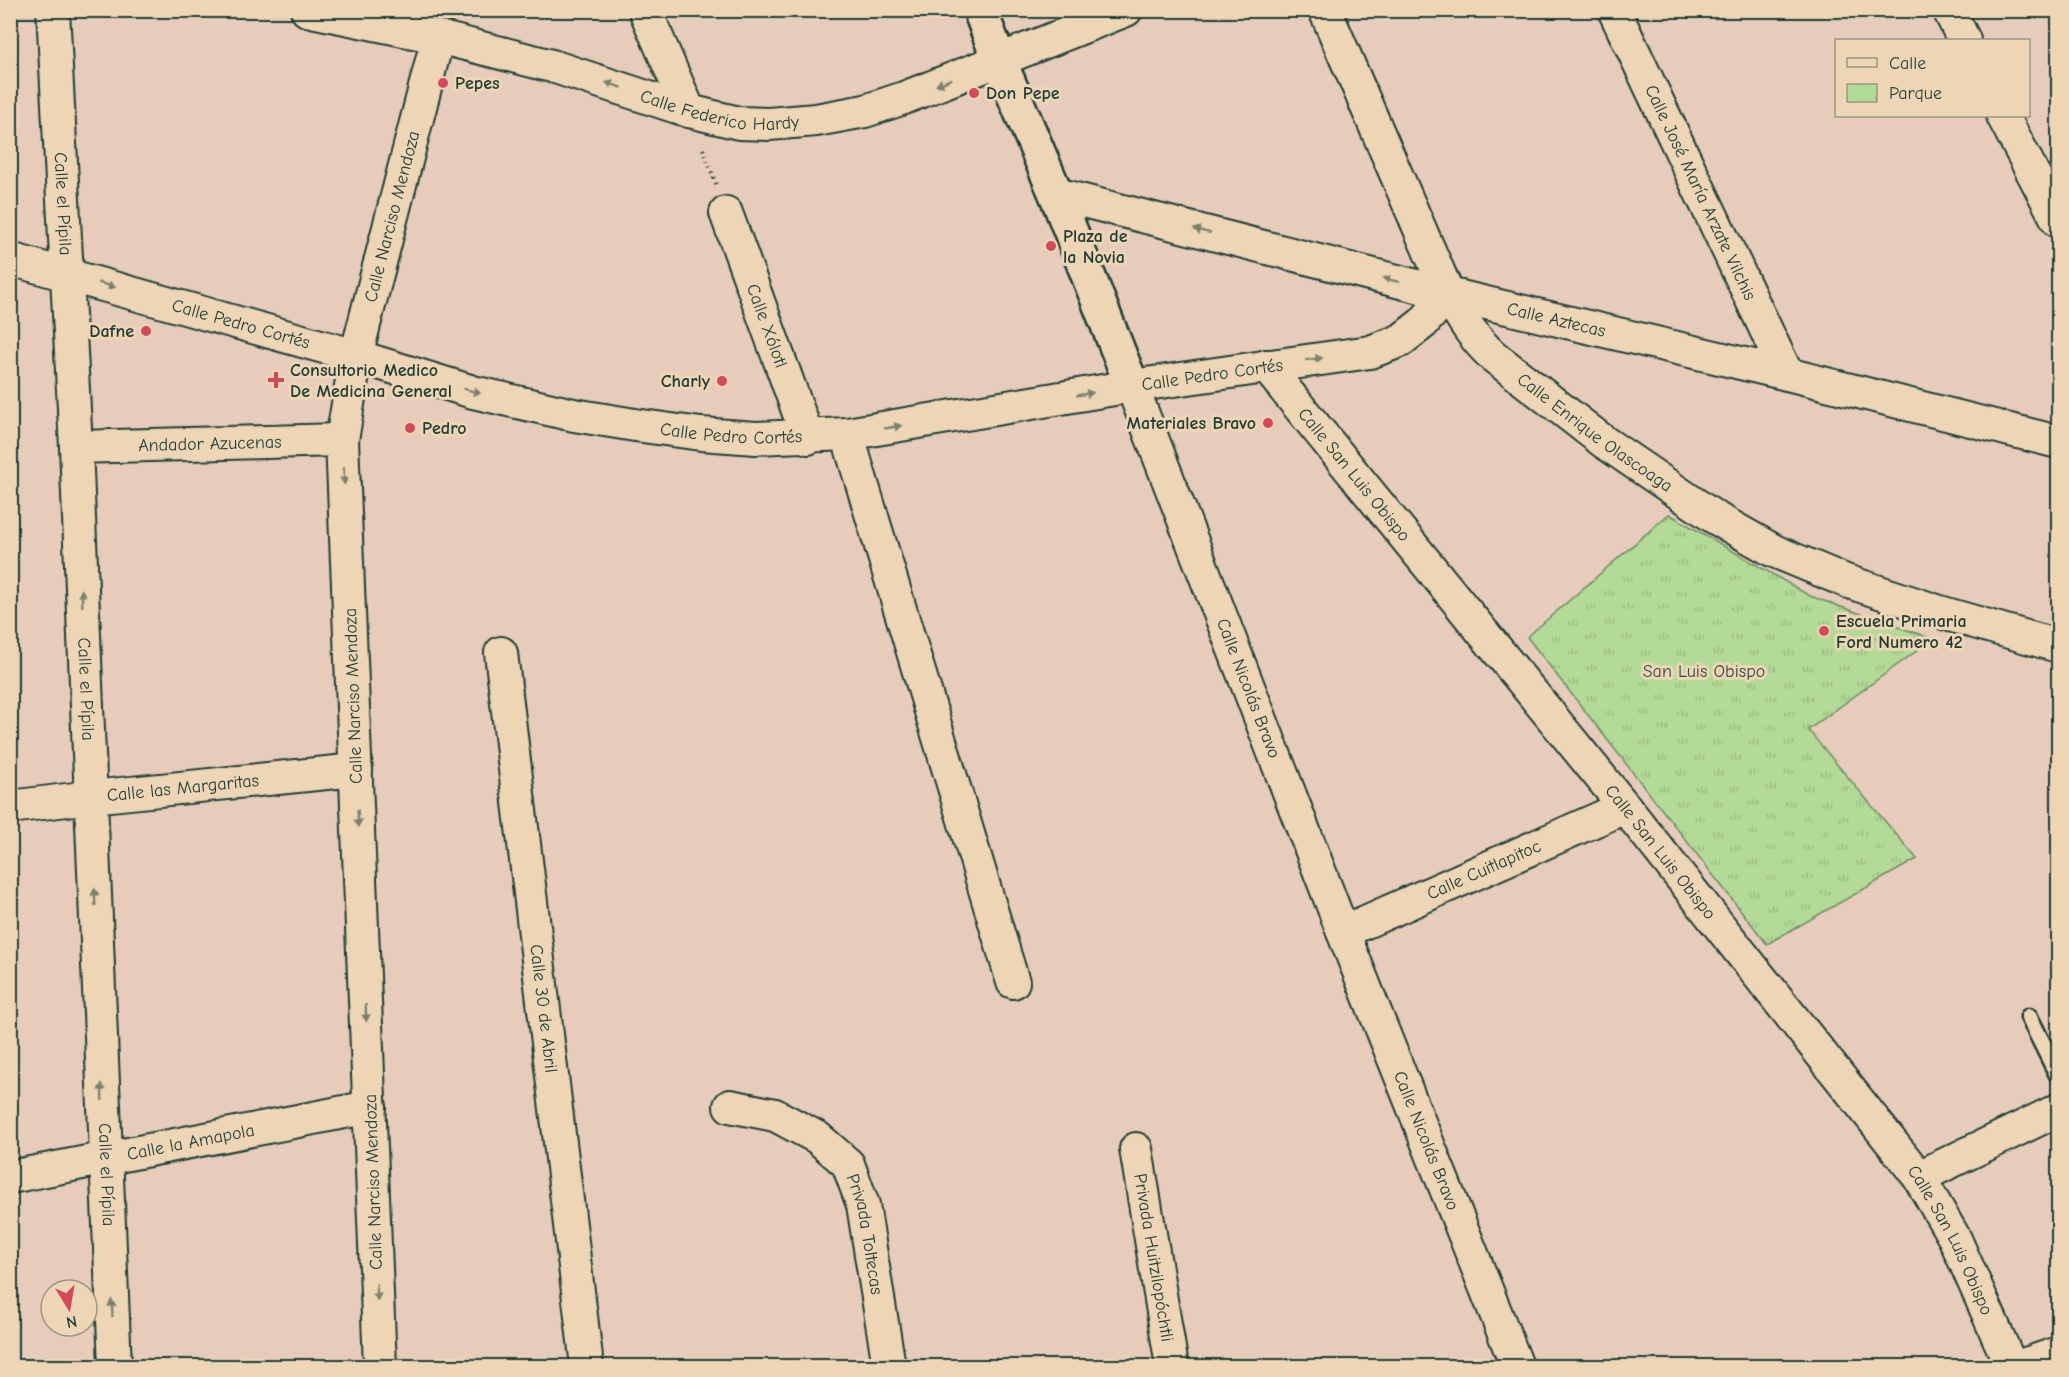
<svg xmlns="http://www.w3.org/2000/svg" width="2069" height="1377" viewBox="0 0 2069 1377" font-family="'Comic Neue',sans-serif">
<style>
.park{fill:url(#park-tufts);stroke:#698c65;stroke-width:1.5}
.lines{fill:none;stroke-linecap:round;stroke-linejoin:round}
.lane-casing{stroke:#1f3d34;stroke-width:21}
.street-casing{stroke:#1f3d34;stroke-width:36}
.secondary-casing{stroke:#1f3d34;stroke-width:38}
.path{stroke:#1f3d34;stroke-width:4;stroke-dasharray:1.5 4.5;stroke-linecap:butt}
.lane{stroke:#eed5b6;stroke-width:16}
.street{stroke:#eed5b6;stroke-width:32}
.secondary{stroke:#eed5b6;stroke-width:33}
.oneway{fill:#7c816e}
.poi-dot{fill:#d1495b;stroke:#eed5b6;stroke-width:2}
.labels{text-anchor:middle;stroke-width:6;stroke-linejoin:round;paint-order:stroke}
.poi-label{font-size:18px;font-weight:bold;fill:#1f3d34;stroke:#eed5b6;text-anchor:start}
.street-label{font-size:18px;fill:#1f3d34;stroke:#eed5b6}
.park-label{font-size:18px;fill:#2e4d3e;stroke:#eed5b6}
</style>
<defs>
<pattern id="park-tufts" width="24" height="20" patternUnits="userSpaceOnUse" patternTransform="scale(1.5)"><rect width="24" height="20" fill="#b3da96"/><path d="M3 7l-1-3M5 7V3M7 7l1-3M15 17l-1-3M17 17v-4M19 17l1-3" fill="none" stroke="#9abc82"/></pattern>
</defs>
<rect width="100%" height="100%" fill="#e8ccbb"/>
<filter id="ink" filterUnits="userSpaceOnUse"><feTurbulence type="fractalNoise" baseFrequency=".0167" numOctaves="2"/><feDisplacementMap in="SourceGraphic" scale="12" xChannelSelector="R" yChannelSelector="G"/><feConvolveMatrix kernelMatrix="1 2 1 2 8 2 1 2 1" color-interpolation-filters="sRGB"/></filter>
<g filter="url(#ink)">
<path class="park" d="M1669 514 1810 596 1933 639 1808 730 1917 859 1767 944 1527 637Z"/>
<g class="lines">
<g class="lane-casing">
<path id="lane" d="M2029 1017 2058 1075"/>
</g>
<g class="street-casing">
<g id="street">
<path id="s1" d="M53 10 76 447 115 1366"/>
<path id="s2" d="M307 10 438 37 552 66 689 111 739 123 769 124 816 120 865 111 904 98 1126 10"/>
<path d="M645 10 689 111"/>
<path id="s3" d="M1325 10 1448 294C1461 317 1473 338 1493 356L1604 442 1714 517 1774 551 1846 581 1943 613 2058 646"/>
<path id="s4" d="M1614 10 1787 374"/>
<path d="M1949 10 1964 40"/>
<path d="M2003 116 2058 221"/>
<path id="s5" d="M1056 194 1448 294 1787 374 2058 442"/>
<path id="s6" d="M726 213 808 438"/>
<path id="s7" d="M10 259 356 356 473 392 574 415 635 425 701 434 756 438 847 434 1132 386 1370 352 1400 341 1423 323 1448 294"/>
<path id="s8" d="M1266 366 1625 807 1919 1177 1955 1239 2011 1366"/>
<path id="s9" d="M1132 386 1343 932 1517 1366"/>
<path d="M847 434 1013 982"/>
<path id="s10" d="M76 447 342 440"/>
<path id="s11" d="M501 653 587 1366"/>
<path id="s12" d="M10 807 91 797 356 770"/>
<path id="s13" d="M1343 932 1625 807"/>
<path id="s14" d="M730 1106 775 1115 818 1138 848 1164 863 1205 889 1366"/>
<path id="s15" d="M1136 1149 1172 1366"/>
<path id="s16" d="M10 1177 370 1107"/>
<path d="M1919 1177 2058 1110"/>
<path id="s17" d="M380 1366 342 440 356 356 438 37"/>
<path d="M2020 1366 2058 1353"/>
</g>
</g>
<g class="secondary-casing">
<path id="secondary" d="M980 10 999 60 1056 194 1132 386"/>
</g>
<path class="path" d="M703 149 716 184"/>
<use href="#lane" class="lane"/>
<use href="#street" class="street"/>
<use href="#secondary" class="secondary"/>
</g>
<defs><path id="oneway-solid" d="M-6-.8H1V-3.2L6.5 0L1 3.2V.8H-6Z" transform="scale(1.5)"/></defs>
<g class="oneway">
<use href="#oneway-solid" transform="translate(944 82) rotate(158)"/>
<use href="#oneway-solid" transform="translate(614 85) rotate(-162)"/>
<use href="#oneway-solid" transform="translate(1202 231) rotate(-166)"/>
<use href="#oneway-solid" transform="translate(1391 280) rotate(-166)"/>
<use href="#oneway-solid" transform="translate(107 285) rotate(16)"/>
<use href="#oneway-solid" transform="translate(1314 359) rotate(-7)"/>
<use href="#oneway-solid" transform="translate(472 391) rotate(15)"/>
<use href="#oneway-solid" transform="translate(1085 394) rotate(-10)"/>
<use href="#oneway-solid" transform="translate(893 427) rotate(-10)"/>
<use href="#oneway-solid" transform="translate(344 476) rotate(88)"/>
<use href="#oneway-solid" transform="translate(82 598) rotate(-92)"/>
<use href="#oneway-solid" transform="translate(358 818) rotate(88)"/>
<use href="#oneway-solid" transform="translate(95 897) rotate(-92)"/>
<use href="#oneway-solid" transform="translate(366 1013) rotate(88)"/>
<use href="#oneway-solid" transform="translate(102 1092) rotate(-92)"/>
<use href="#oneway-solid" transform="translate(377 1292) rotate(88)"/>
<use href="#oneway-solid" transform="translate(112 1308) rotate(-93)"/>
</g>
</g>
<g class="poi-dot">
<circle cx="443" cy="83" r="6"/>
<circle cx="974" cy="93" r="6"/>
<circle cx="1051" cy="246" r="6"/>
<circle cx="146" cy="331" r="6"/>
<path d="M273 371h6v6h6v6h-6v6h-6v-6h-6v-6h6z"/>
<circle cx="722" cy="381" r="6"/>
<circle cx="1268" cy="423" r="6"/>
<circle cx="410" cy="428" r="6"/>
<circle cx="1824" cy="631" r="6"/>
</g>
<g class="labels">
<g class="poi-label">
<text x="455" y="89">Pepes</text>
<text x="986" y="99">Don Pepe</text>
<text x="1063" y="242">Plaza de<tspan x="1063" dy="21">la Novia</tspan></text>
<text x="134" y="337" text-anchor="end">Dafne</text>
<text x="290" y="376">Consultorio Medico<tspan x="290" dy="21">De Medicina General</tspan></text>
<text x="710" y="387" text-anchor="end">Charly</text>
<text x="1256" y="429" text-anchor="end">Materiales Bravo</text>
<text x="422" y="434">Pedro</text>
<text x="1836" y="627">Escuela Primaria<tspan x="1836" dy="21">Ford Numero 42</tspan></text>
</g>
<g class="street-label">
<text dy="6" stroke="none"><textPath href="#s2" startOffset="426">Calle Federico Hardy</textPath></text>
<text dy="6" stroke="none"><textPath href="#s4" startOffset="202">Calle José María Arzate Vilchis</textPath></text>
<text dy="6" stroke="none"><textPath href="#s1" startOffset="194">Calle el Pípila</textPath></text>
<text dy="6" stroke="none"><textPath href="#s17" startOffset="1156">Calle Narciso Mendoza</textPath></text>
<text dy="6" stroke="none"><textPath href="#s5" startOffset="516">Calle Aztecas</textPath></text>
<text dy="6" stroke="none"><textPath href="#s7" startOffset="240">Calle Pedro Cortés</textPath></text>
<text dy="6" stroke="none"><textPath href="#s6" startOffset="120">Calle Xólotl</textPath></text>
<text dy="6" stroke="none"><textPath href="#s7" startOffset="1230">Calle Pedro Cortés</textPath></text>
<text dy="6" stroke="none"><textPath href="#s7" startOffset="744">Calle Pedro Cortés</textPath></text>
<text dy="6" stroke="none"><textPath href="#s3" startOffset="514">Calle Enrique Olascoaga</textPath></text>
<text dy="6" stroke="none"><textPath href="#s10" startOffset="134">Andador Azucenas</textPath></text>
<text dy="6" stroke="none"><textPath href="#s8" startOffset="140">Calle San Luis Obispo</textPath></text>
<text dy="6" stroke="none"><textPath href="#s1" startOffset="680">Calle el Pípila</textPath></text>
<text dy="6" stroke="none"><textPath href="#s9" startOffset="324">Calle Nicolás Bravo</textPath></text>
<text transform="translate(353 696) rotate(-92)" y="6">Calle Narciso Mendoza</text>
<text dy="6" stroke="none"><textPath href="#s12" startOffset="174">Calle las Margaritas</textPath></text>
<text dy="6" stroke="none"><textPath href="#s8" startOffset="626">Calle San Luis Obispo</textPath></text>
<text dy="6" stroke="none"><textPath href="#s13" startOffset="154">Calle Cuitlapitoc</textPath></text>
<text dy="6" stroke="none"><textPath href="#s11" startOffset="358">Calle 30 de Abril</textPath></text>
<text dy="6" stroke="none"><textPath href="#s9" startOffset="810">Calle Nicolás Bravo</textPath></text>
<text dy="6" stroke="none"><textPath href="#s16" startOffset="184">Calle la Amapola</textPath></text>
<text dy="6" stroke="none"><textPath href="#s1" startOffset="1166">Calle el Pípila</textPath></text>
<text transform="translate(373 1182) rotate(-92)" y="6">Calle Narciso Mendoza</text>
<text dy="6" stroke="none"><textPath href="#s14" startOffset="207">Privada Toltecas</textPath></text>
<text dy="6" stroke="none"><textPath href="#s8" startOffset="1112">Calle San Luis Obispo</textPath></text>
<text dy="6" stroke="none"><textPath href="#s15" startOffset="110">Privada Huitzilopóchtli</textPath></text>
</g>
<g class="park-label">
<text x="1704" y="677">San Luis Obispo</text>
</g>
</g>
<rect width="2069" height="1377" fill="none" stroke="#eed5b6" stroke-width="36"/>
<rect x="18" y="18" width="2033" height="1341" fill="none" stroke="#1f3d34" stroke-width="2" filter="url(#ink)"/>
<rect x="1835" y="39" width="195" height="78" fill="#eed5b6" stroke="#9b9882" stroke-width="1.5"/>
<rect x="1847" y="58" width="30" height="9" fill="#eed5b6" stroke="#9b9882" stroke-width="1.5"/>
<text x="1889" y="69" font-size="18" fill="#1f3d34">Calle</text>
<rect x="1847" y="84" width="30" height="18" fill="url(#park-tufts)" stroke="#9b9882" stroke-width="1.5"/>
<text x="1889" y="99" font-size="18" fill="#1f3d34">Parque</text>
<g transform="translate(69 1308) rotate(169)"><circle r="28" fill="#eed5b6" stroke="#9b9882" stroke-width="1.5"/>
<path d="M0-4.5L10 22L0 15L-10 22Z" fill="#d1495b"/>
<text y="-9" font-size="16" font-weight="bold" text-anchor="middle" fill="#1f3d34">N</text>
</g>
</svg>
